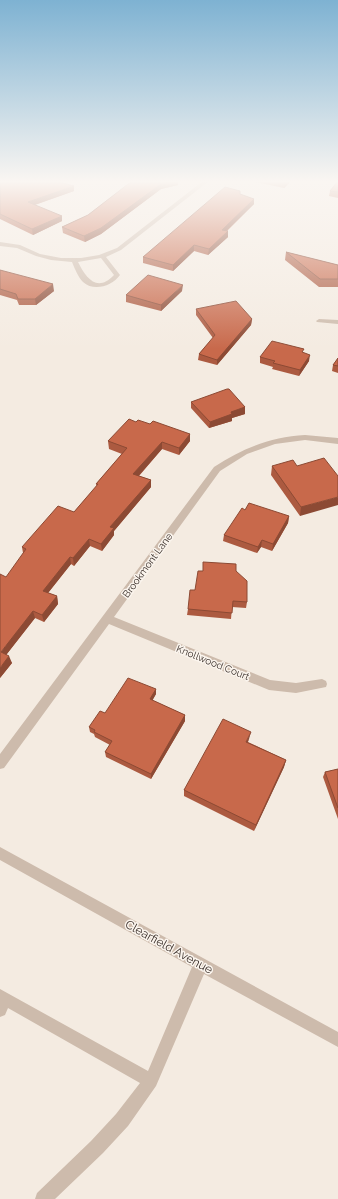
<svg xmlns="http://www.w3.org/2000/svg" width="338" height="1199" viewBox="0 0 338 1199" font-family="Raleway,sans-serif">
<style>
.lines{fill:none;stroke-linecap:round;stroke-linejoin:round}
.minor{fill:#cdbbac;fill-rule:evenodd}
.wall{fill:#ac5a40}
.shaded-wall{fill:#8c4a34}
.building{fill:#c8694b;stroke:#8c4a34}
.labels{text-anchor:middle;stroke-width:3;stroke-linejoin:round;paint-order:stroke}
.street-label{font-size:10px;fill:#3b302b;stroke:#fbf5ee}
.near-street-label{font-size:12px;fill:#3b302b;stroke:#fbf5ee}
</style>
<rect width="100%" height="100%" fill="#f4ebe1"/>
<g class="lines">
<path class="minor" d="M203 181H209L121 250 106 257 120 275C112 286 94 292 83 282 78 277 75 269 72 262L51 260 36 256 17 248 0 246V242L20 245 40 254 61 258H81L99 255 117 248ZM101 258 114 275C97 293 86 278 78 262Z
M319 319 338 320V324L317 322 316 321Z
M305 435 338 438V444L305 440 275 444 247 454 220 471 114 617 270 680 296 683 322 679 326 681 327 684 326 687 296 693 269 690 109 624 4 768 0 769V754L214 467C243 448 271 437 305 435Z
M0 847 338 1032V1047L204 974 156 1086 128 1126 103 1153 55 1199H35L37 1193 91 1141 116 1114 140 1083 8 1008 5 1015 0 1017V989L148 1071 192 967 0 860Z"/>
</g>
<path class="wall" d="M0 181 74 186V191L35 205 62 221 33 235 0 219Z
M132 181 178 185 161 189 101 234 85 242 63 233 62 227 88 215Z
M251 181H291L284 188Z
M338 181V198L329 196 330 191Z
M240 191V194L254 204 227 231H228V237L208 255 194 251 173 271 143 263V257Z
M286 252 338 265V287H319L285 260Z
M0 270 54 291 36 305H19L17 300 0 295Z
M182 291 161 311 126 302V295Z
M196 309 252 319 251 325 217 365 198 360 199 354 213 338 196 315Z
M303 353 309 361 299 376 272 369 273 367 260 363V357Z
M338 358V373L332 371 333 365Z
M191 402 245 407V414L232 418V421L209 428 191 408Z
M136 422 150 424 190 434V441L179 455 162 449 139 476 151 480V487L114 531V535L102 551 90 546 74 566 71 564 48 593 57 596 58 604 44 622 35 618 6 655 12 663 0 678 23 553 22 547 74 512 97 486 96 484 122 454 109 449 108 441Z
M272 466H297L338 476 300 516 271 475Z
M245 510 289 516 288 523 272 551 261 547 257 553 223 541 224 535Z
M203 571H236L247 602 246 608 232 607 231 619 187 615 188 609Z
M156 689V694L152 700 185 715V721L151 779 106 757 105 752 110 745 95 737 94 734 90 732 89 727 105 713Z
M249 739 248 742 286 760 284 767 254 831 184 796V790Z
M338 769V819L323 777 325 772Z"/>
<path class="shaded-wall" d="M171 181H178V185L161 189 101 234 85 242 84 236 161 184Z
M286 181H291L284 188 285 182Z
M74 186V191L28 207V202Z
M254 199V204L222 235V230Z
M62 216V221L33 235 32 229Z
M228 231V237L208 255 209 249Z
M194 245V251L173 271V265Z
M53 284 54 291 36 305 35 299Z
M183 285 182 291 161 311V305Z
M252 319 251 325 217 365V360Z
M310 355 309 361 299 376 300 370Z
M245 407V414L232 418V421L209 428 210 422 231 412Z
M190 434V441L179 455V448Z
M162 442V449L134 481 133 474Z
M151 480V487L114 531V535L102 551 101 544 110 527Z
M338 497V505L300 516 301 507Z
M289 516 288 523 272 551 273 544Z
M89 539 90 546 74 566 73 558Z
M262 540 261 547 257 553 258 547Z
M70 557 71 564 44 598 43 591Z
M57 596 58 604 44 622 42 615Z
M33 611 35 618 3 659 1 652Z
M9 656 12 663 0 678V668Z
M156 689V694L150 705V699Z
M185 715V721L151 779V774Z
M251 732 249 739 244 749 246 742Z
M286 760 284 767 254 831 256 825Z"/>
<path class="building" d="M0 181H55L74 186 28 202 62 216 32 229 0 214Z
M132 181H171L161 184 101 228 84 236 62 227 88 215Z
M338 181V192L330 191Z
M225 187 240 191V194L254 199 222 230 228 231 209 249 194 245 173 265 143 257Z
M286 252 338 265V279H320Z
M0 270 53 284 35 299H18L16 294 0 289Z
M148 275 183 285 161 305 126 295Z
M236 301 252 319 217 360 199 354 215 335 196 309Z
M272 341 304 349 302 352 310 355 300 370 273 363 275 361 260 357Z
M338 358V366L333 365Z
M227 389H229L245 407 231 412 232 414 210 422 191 402Z
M129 419 136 422 138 420 150 424 153 421 190 434 179 448 162 442 133 474 151 480 110 527 114 528 101 544 89 539 73 558 70 557 43 591 57 596 42 615 33 611 1 652 9 656 0 668V574L6 577 26 549 22 547 58 506 74 512 98 484H96L127 448 108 441Z
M324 458 338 476V497L301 507 272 466 293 460 297 466Z
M249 503 289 516 273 544 262 540 258 547 224 535 242 508 245 510Z
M203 562 236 564V571L247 581V602L233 601 232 613 188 609 190 590H195L198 571H203Z
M128 678 156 689 150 699 185 715 151 774 105 752 112 741 94 732 95 730 89 727 100 711 105 713Z
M223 719 251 732 246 742 286 760 256 825 184 790Z
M338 769V808L325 772Z"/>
<linearGradient id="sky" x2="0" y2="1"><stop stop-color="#7eb2d2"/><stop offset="0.52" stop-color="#faf6f2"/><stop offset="1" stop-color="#faf6f2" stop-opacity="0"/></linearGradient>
<rect width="338" height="349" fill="url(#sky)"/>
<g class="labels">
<g class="street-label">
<text transform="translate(147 565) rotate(-54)" y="4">Brookmont Lane</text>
<text transform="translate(213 662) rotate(22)" y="4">Knollwood Court</text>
</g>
<g class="near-street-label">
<text transform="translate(169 947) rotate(29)" y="4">Clearfield Avenue</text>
</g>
</g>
</svg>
